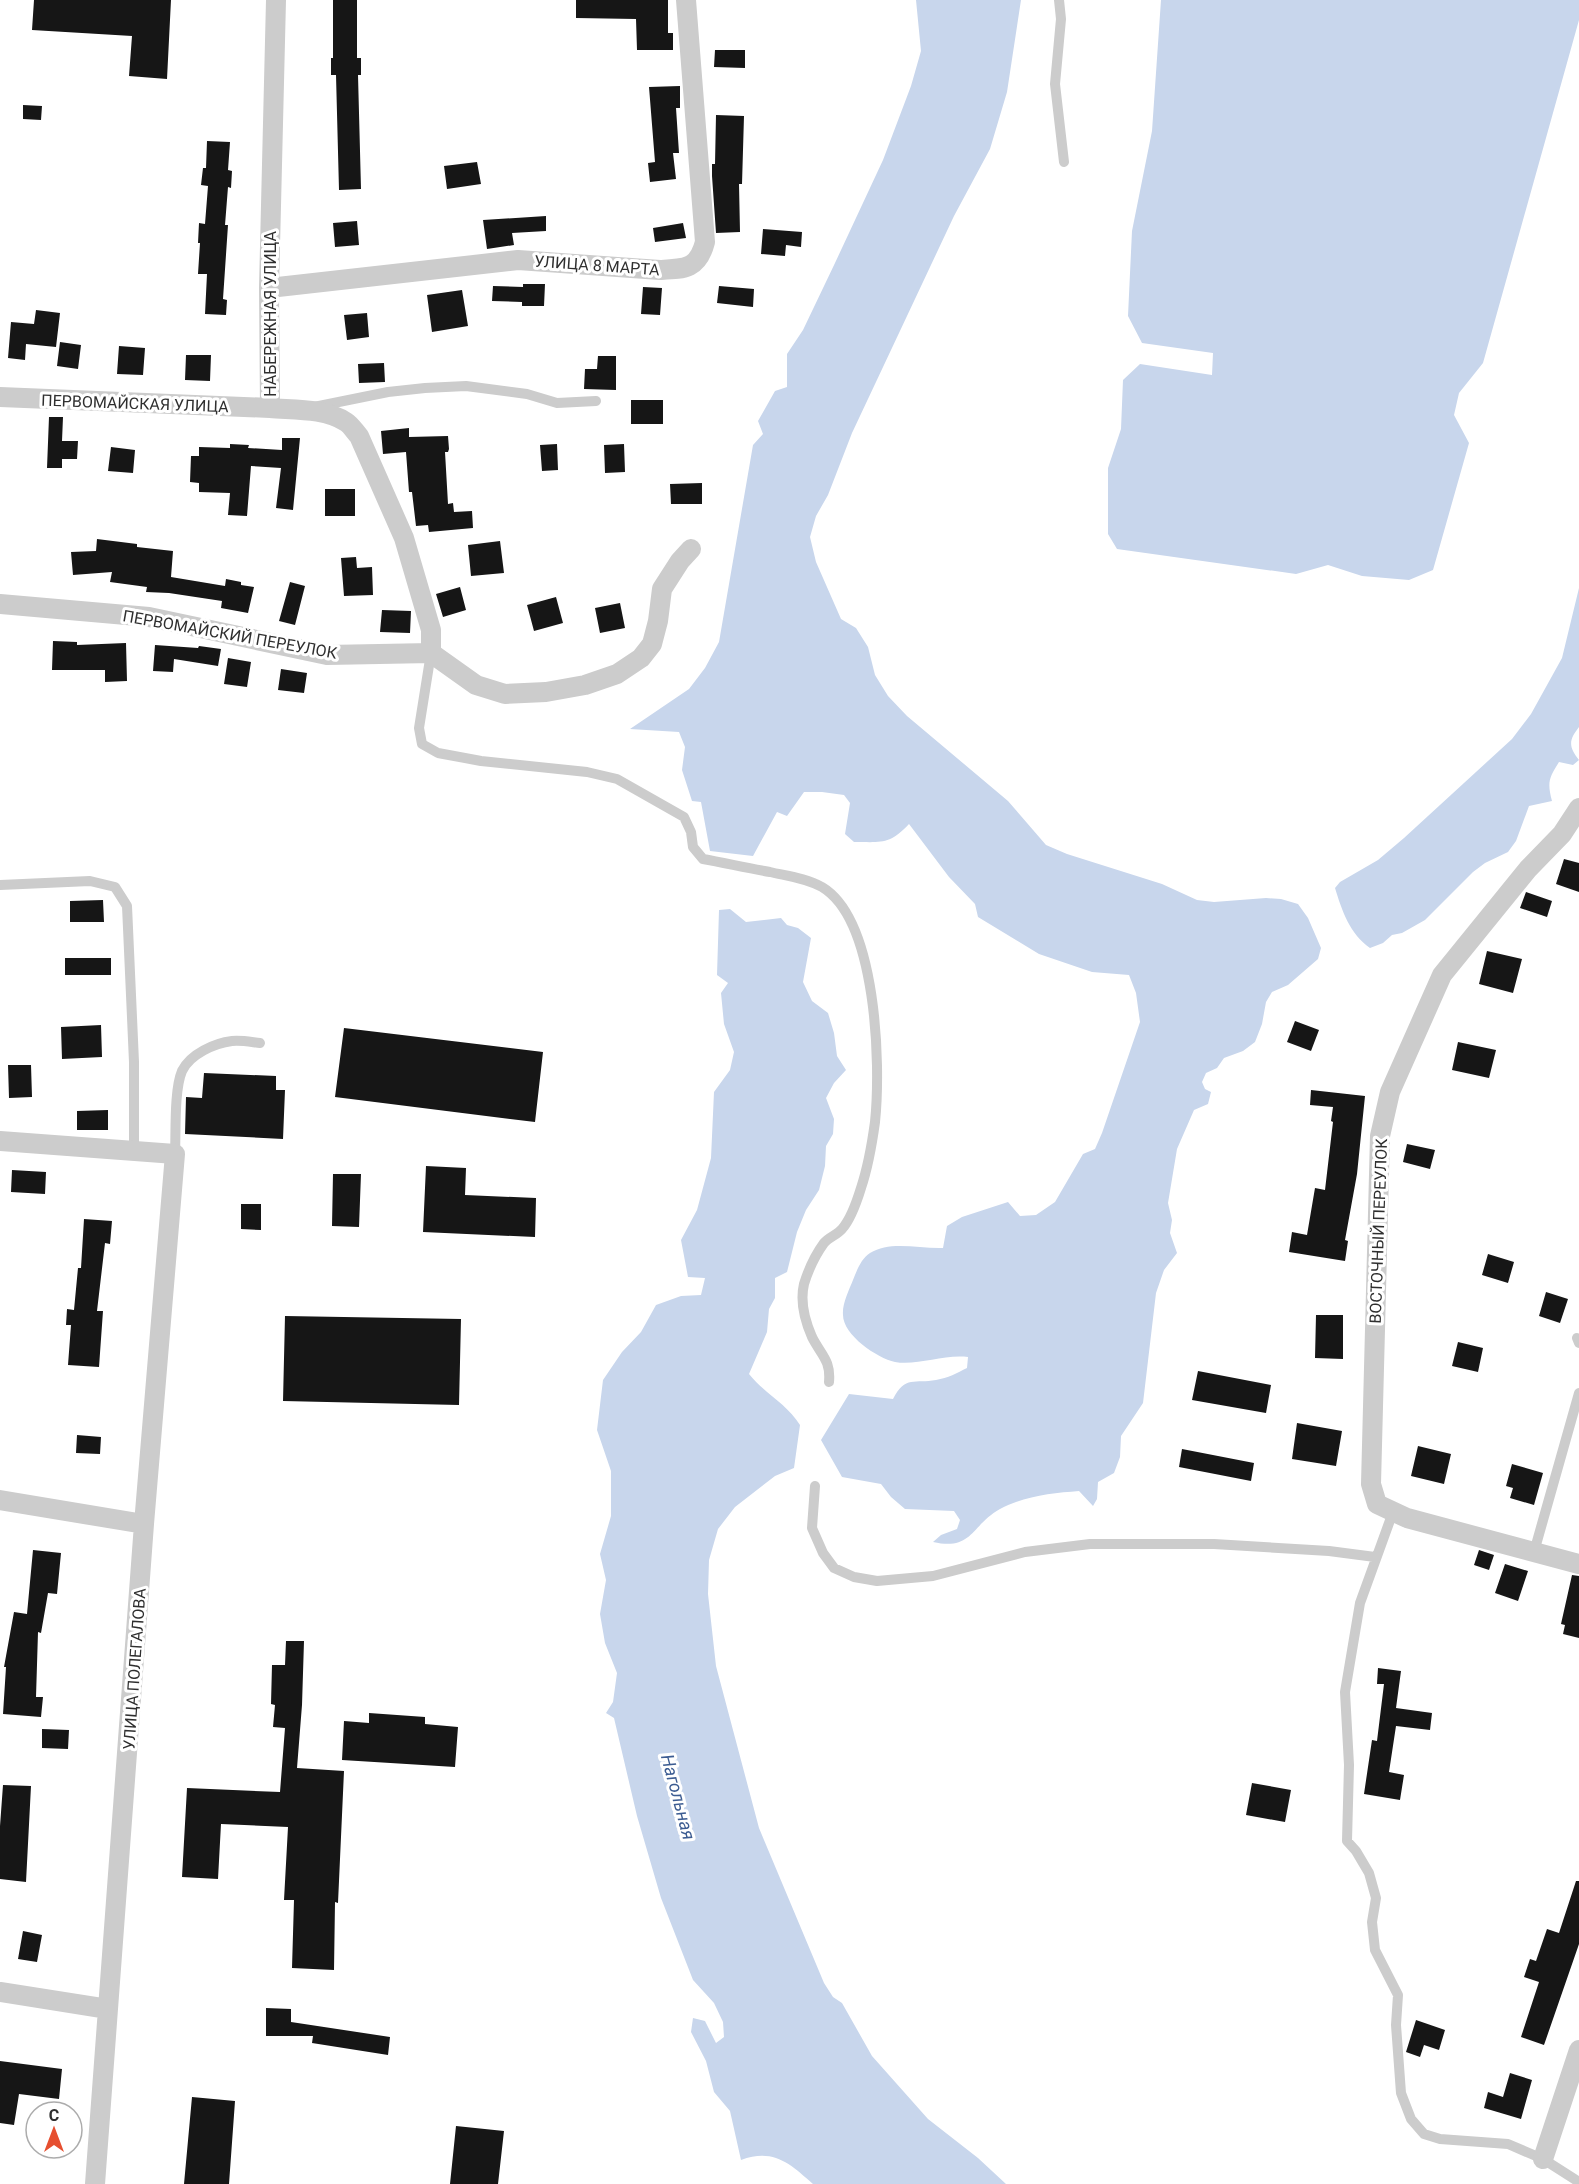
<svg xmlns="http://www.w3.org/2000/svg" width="1579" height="2184" viewBox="0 0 1579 2184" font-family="Roboto,sans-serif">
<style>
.water{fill:#c8d6ec}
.building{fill:#161616}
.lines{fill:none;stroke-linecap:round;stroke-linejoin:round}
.lane{stroke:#ccc;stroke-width:10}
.street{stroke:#ccc;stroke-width:20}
.labels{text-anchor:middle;stroke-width:6;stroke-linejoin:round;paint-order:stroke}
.street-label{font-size:16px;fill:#2f2f2f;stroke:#fff}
.water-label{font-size:18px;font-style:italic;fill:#3c5c92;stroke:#fff}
</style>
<rect width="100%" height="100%" fill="#fff"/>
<path class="water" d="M916 0H1021L1007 92 990 149 954 216 852 433 828 495 816 516 810 537 816 562 841 619 856 628 868 647 875 675 888 696 907 716 1008 801 1046 845 1067 854 1162 884 1197 900 1214 902 1266 898 1281 899 1298 904 1308 918 1321 948 1318 959 1288 985 1272 992 1266 1002 1262 1024 1255 1042 1243 1051 1224 1058 1217 1068 1206 1073 1202 1082 1205 1089 1211 1092 1208 1104 1194 1110 1177 1149 1168 1203 1172 1220 1170 1233 1177 1253 1164 1270 1156 1293 1143 1403 1121 1436 1120 1457 1114 1473 1098 1482 1097 1499 1093 1506 1079 1491C1053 1493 1024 1496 1000 1509 971 1525 973 1551 933 1542L941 1535 957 1529 960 1520 954 1511 905 1509 891 1497 881 1484 842 1477 821 1440 849 1394 893 1399C905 1375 915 1384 936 1380 948 1378 957 1373 967 1368L968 1357C944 1354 917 1366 895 1362 877 1358 843 1335 843 1315 842 1304 849 1290 853 1280 857 1270 861 1259 870 1253 890 1240 920 1249 943 1248L947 1226 962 1217 1008 1202 1020 1216 1036 1215 1055 1202 1083 1154 1095 1149 1102 1133 1140 1022 1136 993 1129 975 1092 972 1039 954 978 917 975 904 949 877 909 824C889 845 882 842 854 842L845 834 850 803 844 795 822 792H804L787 816 777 812 753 856 710 851 701 802 692 801 682 770 685 747 679 732 630 729 689 689 705 668 719 642 753 445 763 434 758 421 775 391 787 387V354L803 330 835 263 883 160 911 86 921 51Z
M1161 0H1579V20L1483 363 1459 393 1454 415 1469 443 1433 570 1409 580 1362 576 1328 565 1296 574 1117 549 1108 534V468L1121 429 1123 380 1140 364 1212 375 1213 353 1142 343 1128 316 1132 231 1152 131Z
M1579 588V727C1569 740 1568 746 1579 760L1573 765 1559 762C1549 778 1547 782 1552 801L1529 806 1516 841 1508 852 1485 863 1473 872 1425 920 1402 933 1392 935 1383 943 1370 948C1350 934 1342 911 1335 888L1340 882 1378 860 1404 838 1512 739 1531 714 1562 658Z
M730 909 746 922 781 918 787 925 798 928 811 938 803 982 812 1001 828 1013 834 1033 837 1056 846 1070 834 1083 826 1098 834 1119 833 1134 826 1146 825 1166 819 1190 806 1210 797 1232 787 1272 775 1278V1298L769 1309 767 1332 749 1374C764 1393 787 1404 800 1425L794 1468 775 1476 735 1507 718 1529 709 1560 708 1594 716 1666 759 1828 824 1983 833 1997 842 2003 872 2056 928 2119 978 2158 1006 2184H813C790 2164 774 2148 741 2160L730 2111 714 2092 706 2061 691 2032 693 2018 705 2021 716 2043 724 2037 723 2022 714 2003 693 1980 661 1898 637 1816 614 1718 606 1713 613 1702 617 1673 605 1643 600 1614 606 1580 600 1554 611 1516V1471L597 1430 603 1380 622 1352 641 1332 656 1305 681 1296 701 1295 705 1278 688 1277 681 1240 697 1210 711 1158 714 1092 730 1070 734 1052 724 1024 721 993 728 983 717 975 719 910Z"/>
<path class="building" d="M34 0H171L167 79 129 76 132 36 32 30Z
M333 0H357V58H361V75H358L361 189 339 190 336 75H331V58H333Z
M576 0H668V33H673V50H637L636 19 576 18Z
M715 50H745V68L714 67Z
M680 86V108H676L679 153H673L676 179 650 182 648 163 655 162 649 87Z
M23 105 42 106 41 120 23 119Z
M716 115 744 116 742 184H739L740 232 716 233 712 176V164H715Z
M207 141 230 142 228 170 232 171 231 188 228 187 225 225H228L223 299 227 300 226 315 205 314 207 274H198L200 243H198L199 223 205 224 208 186 201 185 203 168H206Z
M477 162 481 184 447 189 444 166Z
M546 216V231L512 233 514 245 487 249 483 220Z
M357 221 359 245 335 247 333 223Z
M683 223 686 238 655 242 653 228Z
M763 229 802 232 801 247 786 245 785 256 761 254Z
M523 284H545L544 306H522V302L492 301 493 286 523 287Z
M719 286 754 289 753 307 717 303Z
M643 287 662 288 660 315 641 314Z
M462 290 468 326 432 332 427 295Z
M36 310 60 313 56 347 26 344 25 360 8 358 11 322 34 324Z
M367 313 369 337 347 340 344 315Z
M60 342 81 345 78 369 57 366Z
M119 346 145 348 143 375 117 374Z
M186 355H211L210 381 185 380Z
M598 356H616V390L584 389 585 369H597Z
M384 363 385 382 359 383 358 364Z
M631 400H663V424H631Z
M49 417H63L62 441H78L77 459H62V468H47Z
M409 428V437L448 436 449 449 448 452H445L448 504 453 503 454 512 472 511 473 528 429 532 428 525 416 526 412 492H409L406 452 383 454 381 431Z
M282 438H300L293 510 276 508 281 468 251 466 247 516 228 515 230 493 199 492V483L190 482 191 456H199V447L230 448V444L249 445 248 448 282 450Z
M557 444 558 470 542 471 540 445Z
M624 444 625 472 605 473 604 445Z
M111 447 135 450 133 473 108 471Z
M702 483V504H671L670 484Z
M325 489H355V516H325Z
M97 539 137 544V547L173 551 171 577 225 586 226 579 241 582V585L254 587 248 613 221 608 222 601 169 593 146 592 147 587 110 582 112 572 73 575 71 552 96 551Z
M500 541 504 573 471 576 468 545Z
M356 557 357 568 372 567 373 595 344 596 341 558Z
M290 582 305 586 295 625 279 621Z
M460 587 466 610 443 617 436 594Z
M556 597 563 623 534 631 527 605Z
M620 603 625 628 600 633 595 608Z
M382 610 411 611 410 633 380 632Z
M53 641 77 642V645L126 643 127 681 105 682V670H52Z
M155 645 198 648 199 646 221 649 218 666 174 659 173 672 153 671Z
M228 658 251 662 247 687 224 684Z
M281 669 307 673 304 693 278 690Z
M1564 859 1579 863V892L1556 884Z
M1526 892 1552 901 1547 917 1520 908Z
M103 900 104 922H70V901Z
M1487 951 1522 959 1513 993 1479 984Z
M65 958H111V975H65Z
M1295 1021 1319 1030 1311 1051 1287 1042Z
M101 1025 102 1057 62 1059 61 1027Z
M344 1028 543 1052 535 1122 335 1097Z
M1458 1042 1496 1050 1489 1078 1452 1070Z
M8 1065H31L32 1097 9 1098Z
M204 1073 276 1076V1090H285L283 1139 185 1134 186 1097 202 1098Z
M1311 1090 1365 1096 1357 1174 1345 1240 1348 1241 1345 1261 1289 1252 1292 1232 1307 1235 1315 1188 1325 1190 1333 1122 1331 1121 1333 1107 1310 1105Z
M108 1110V1130H77V1111Z
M1407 1144 1435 1150 1430 1169 1403 1162Z
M426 1166 466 1168 465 1195 536 1198 535 1237 423 1232Z
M12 1170 46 1172 45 1194 11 1192Z
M333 1174H361L359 1227 332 1226Z
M241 1204H261V1230L241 1229Z
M84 1219 112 1221 110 1244 105 1243 97 1311H103L99 1367 68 1365 71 1325H66L67 1309 74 1310 78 1268H81Z
M1488 1254 1514 1262 1508 1283 1482 1275Z
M1546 1292 1568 1299 1560 1323 1539 1316Z
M1316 1315H1343V1359L1315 1358Z
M285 1316 461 1319 459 1405 283 1401Z
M1458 1342 1483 1348 1478 1372 1452 1366Z
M1198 1371 1271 1385 1266 1413 1192 1400Z
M1297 1423 1342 1431 1336 1466 1292 1459Z
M77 1435 101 1437 100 1454 76 1453Z
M1418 1446 1451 1454 1444 1484 1411 1476Z
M1182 1449 1254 1463 1251 1481 1179 1467Z
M1512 1464 1543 1473 1534 1505 1510 1498 1513 1488 1506 1486Z
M33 1550 61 1553 57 1594 48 1593 41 1633 38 1632 36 1697H43L41 1717 3 1714 6 1667H4L14 1612 27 1614Z
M1479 1550 1494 1555 1489 1570 1474 1565Z
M1505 1564 1528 1571 1518 1601 1495 1593Z
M1572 1575 1579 1576V1638L1563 1634 1565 1625 1561 1624Z
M286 1641H304L302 1705 297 1768 344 1771 338 1903 335 1902 334 1970 292 1968 294 1900H284L288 1827 221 1824 218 1879 182 1877 187 1788 280 1792 285 1728 273 1727 275 1705 271 1704 272 1665H285Z
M1378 1668 1401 1671 1396 1708 1432 1713 1430 1730 1396 1726 1389 1772 1404 1775 1400 1800 1364 1794 1372 1740 1377 1741 1384 1684H1377Z
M369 1713 425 1717V1724L458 1727 455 1767 342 1760 344 1721 369 1723Z
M42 1729 69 1730 68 1749 42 1748Z
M1252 1783 1291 1790 1285 1822 1246 1815Z
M3 1785 31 1786 26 1882 0 1879V1826Z
M1576 1881H1579V1944L1544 2045 1521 2037 1539 1982 1524 1977 1530 1959 1536 1961 1547 1929 1559 1933Z
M23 1931 42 1935 37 1962 18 1959Z
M266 2008 291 2009V2022L390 2037 388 2055 312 2043 313 2036H266Z
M1416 2020 1445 2030 1439 2050 1424 2045 1420 2057 1406 2052Z
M0 2061 62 2069 59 2099 19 2094 14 2125 0 2123Z
M1510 2073 1532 2080 1521 2119 1484 2108 1488 2092 1503 2097Z
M192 2097 235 2101 229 2184H184Z
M456 2126 504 2131 498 2184H450Z"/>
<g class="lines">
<path class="lane" d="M1059 0 1061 19 1055 84 1064 162
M314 407 388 392 425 388 466 386 527 394 557 403 596 401
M431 653 419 728 422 744 438 753 481 761 587 772 617 779 684 817 691 832 693 847 703 859C725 863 747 868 770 872 787 876 806 878 822 887 877 920 881 1064 875 1122 872 1144 868 1167 861 1188 857 1201 851 1219 842 1229 837 1235 829 1237 824 1243 816 1254 808 1271 804 1284 800 1301 805 1321 812 1337 821 1355 831 1360 829 1382
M0 885 90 881 115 887 127 906 134 1062V1151
M175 1154C176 1132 174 1090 182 1071 190 1054 215 1043 232 1041 241 1040 251 1042 260 1043
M1577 1338 1579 1343
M815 1486 812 1528 823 1553 834 1568 854 1577 877 1581 933 1576 1025 1552 1090 1544H1214L1329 1551 1375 1557
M1393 1512 1360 1603 1345 1692 1349 1765 1347 1841 1356 1851 1369 1873 1376 1898 1372 1922 1375 1950 1398 1995 1396 2025 1401 2093 1411 2119 1424 2134 1440 2139 1508 2144 1543 2159 1579 2182
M1534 1552 1579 1393"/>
<path class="street" d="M276 0 269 288 270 408C294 410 325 408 346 422 351 425 355 432 359 436L404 538 431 630V653
M269 288 518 260 660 270C685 269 698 269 705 242L686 0
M0 397 270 408
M0 604 149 617 327 655 431 653 476 685 505 694 546 692 585 685 617 674 641 658 652 644 658 621 662 589 680 561 691 549
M1579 808 1562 834 1528 869 1442 975 1390 1092 1380 1136 1371 1484 1377 1504 1407 1518 1579 1564
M0 1141 175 1154 144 1524 95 2184
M0 1500 144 1524
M0 1992 108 2009
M1543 2159 1579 2050"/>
</g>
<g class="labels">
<g class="street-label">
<text transform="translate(597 265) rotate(4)" y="6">УЛИЦА 8 МАРТА</text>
<text transform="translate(270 314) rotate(-90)" y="6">НАБЕРЕЖНАЯ УЛИЦА</text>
<text transform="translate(135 403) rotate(2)" y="6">ПЕРВОМАЙСКАЯ УЛИЦА</text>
<text transform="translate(230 634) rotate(10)" y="6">ПЕРВОМАЙСКИЙ ПЕРЕУЛОК</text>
<text transform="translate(1378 1231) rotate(-88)" y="6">ВОСТОЧНЫЙ ПЕРЕУЛОК</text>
<text transform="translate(134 1669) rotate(-86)" y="6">УЛИЦА ПОЛЕГАЛОВА</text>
</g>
<g class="water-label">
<text transform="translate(678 1797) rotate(75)" y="6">Нагольная</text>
</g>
</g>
<g transform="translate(54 2130)"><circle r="28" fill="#ffffff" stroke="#acacac" stroke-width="1.5"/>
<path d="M0-4.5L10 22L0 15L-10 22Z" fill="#e64f30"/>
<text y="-9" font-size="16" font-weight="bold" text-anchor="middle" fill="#2f2f2f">С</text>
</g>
</svg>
